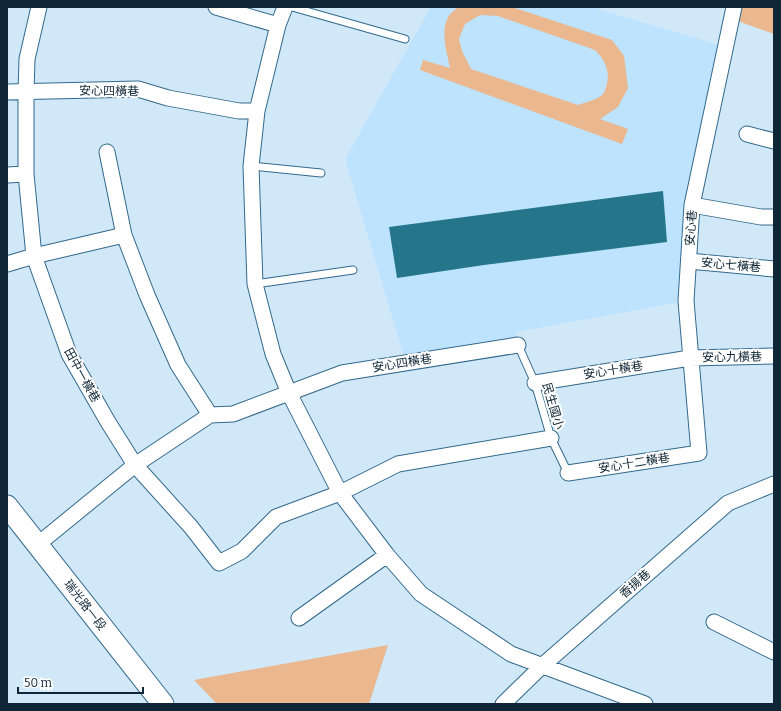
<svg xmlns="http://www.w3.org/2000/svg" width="781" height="711" viewBox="0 0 781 711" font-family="Bitter,'Noto Sans TC',serif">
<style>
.built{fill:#bde3ff}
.green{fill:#eab78f;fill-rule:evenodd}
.building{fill:#25758b}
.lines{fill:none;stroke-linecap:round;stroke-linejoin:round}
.lane-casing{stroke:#32698d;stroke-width:9}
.street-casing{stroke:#32698d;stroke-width:17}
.secondary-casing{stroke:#32698d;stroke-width:23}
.lane{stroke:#fff;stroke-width:7}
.street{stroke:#fff;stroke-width:15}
.secondary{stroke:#fff;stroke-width:21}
.labels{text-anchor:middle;stroke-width:4;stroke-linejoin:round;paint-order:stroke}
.street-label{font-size:12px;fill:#0e2635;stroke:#fff}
</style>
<rect width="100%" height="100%" fill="#d1e8f8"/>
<path class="built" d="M431 7H591L726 47 710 124 686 301 516 332 518 345 406 363 345 159Z"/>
<path class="green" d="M459 7H512L612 40 624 56 628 88 618 107 600 119 628 129 622 144 420 70 423 60 450 68C446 48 436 19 459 7ZM480 15 498 16 595 50C605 60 611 72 606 87 605 89 605 91 604 93 598 100 586 102 578 105L471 69 462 51 459 39 465 24Z
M741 7H774V34L738 21Z
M388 645 369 704H217L194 680Z"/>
<path class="building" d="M663 191 667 242 484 265 397 278 389 227Z"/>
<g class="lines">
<g class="lane-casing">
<path id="lane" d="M292 7 405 39
M251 166 321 173
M255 284 353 270
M518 345 535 383 551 438 568 473"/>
</g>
<g class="street-casing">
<path id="street" d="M39 7 27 59 26 92V174L34 256 69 354 108 422 135 465 191 527 219 563 242 551 276 517 340 493 398 464 551 438
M216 7 278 25
M285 7 278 25 257 111 251 166 255 284 273 354 289 393 340 493 387 555 421 594 511 654 645 704
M7 92 138 89 168 98 239 111H257
M747 134 774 141
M107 152 124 235 147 295 178 365 210 415
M7 175 26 174
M692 205 761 217H774
M689 261 774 269
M7 264 34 256 124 235
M535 383 690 358 774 356
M568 473 699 453 686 301 692 205 734 7
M37 545 135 465 210 415 233 414 342 373 518 345
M299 618 387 555
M714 622 774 652
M503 704 542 666 728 503 774 484"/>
</g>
<g class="secondary-casing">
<path id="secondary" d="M7 506 163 704"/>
</g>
<use href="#lane" class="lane"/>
<use href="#street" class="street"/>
<use href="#secondary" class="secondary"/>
</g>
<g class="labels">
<g class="street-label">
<text transform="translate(109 91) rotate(1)" y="4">安心四橫巷</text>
<text transform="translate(691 228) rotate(-86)" y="4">安心巷</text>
<text transform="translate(731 265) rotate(5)" y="4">安心七橫巷</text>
<text transform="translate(732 357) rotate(-1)" y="4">安心九橫巷</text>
<text transform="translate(402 363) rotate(-9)" y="4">安心四橫巷</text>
<text transform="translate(613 370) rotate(-9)" y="4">安心十橫巷</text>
<text transform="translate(82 375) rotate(61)" y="4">田中一橫巷</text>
<text transform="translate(553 406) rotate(74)" y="4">民生國小</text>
<text transform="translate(634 463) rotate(-9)" y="4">安心十二橫巷</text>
<text transform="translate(635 584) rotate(-41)" y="4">香揚巷</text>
<text transform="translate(85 605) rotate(52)" y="4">瑞光路一段</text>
</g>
</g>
<rect width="781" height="711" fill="none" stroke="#0e2635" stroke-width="16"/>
<path d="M18 687v6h125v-6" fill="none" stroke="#0e2635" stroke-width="2"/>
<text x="24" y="687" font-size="12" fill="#0e2635" stroke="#ffffff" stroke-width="3" paint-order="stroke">50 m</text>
</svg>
